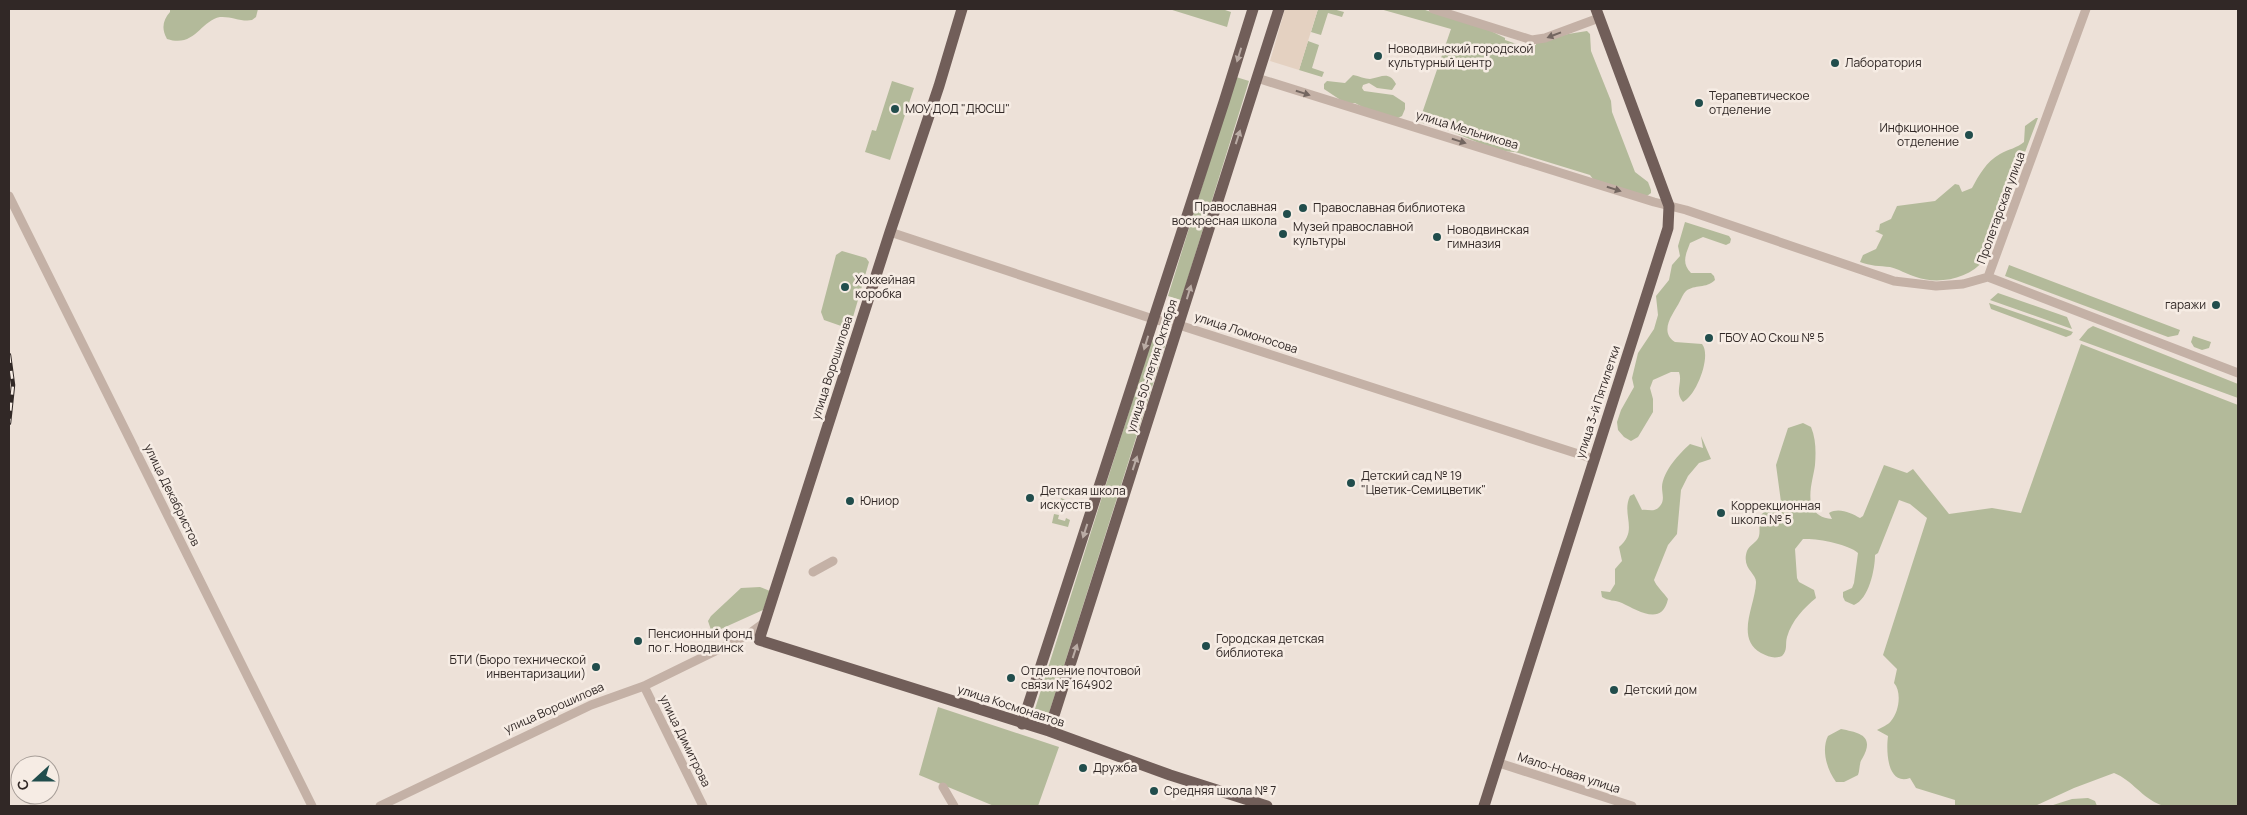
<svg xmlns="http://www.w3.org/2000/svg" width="2247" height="815" viewBox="0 0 2247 815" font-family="Manrope,sans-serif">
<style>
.green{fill:#b3ba9a}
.plaza{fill:#e4d1c1}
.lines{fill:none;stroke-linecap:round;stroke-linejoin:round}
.minor{stroke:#c4b1a6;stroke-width:9}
.major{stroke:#715e59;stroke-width:11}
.rail-casing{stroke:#312826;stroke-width:4.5}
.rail{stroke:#f6ece4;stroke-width:2.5;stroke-dasharray:8;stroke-linecap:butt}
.oneway{fill:#736660}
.oneway2{fill:#baaca5}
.poi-dot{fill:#214d4c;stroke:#f6ece4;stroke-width:2}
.labels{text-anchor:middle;stroke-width:5;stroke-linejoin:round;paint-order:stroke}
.poi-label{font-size:12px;fill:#312826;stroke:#f6ece4;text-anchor:start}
.street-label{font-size:12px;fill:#312826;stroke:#f6ece4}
</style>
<rect width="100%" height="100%" fill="#ede1d8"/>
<path class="green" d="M170 9H258L256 17 252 20C241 22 231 16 220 17 200 21 195 48 167 39 161 28 163 20 170 12Z
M1169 9H1222L1231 12 1227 27Z
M1318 9H1333L1344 12 1342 17 1328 13 1321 35 1311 32Z
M1380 9H1422L1489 30 1505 38V40L1525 47 1536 45V43L1568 34 1587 31 1590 34 1591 51 1611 101 1612 112 1635 172 1648 182 1651 190V193L1647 196 1593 179 1590 175 1515 152C1496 152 1477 142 1460 135 1447 129 1432 126 1419 122L1451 29Z
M1308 41 1319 45 1312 68 1324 72 1322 77 1299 70Z
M1353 75C1359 76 1365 79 1370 79 1382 77 1389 71 1396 84L1392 90 1377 88 1369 83 1363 85 1362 88 1364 91 1393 95 1405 103V109L1402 116 1398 118 1368 110 1355 103H1345L1324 89V84L1327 81 1345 83Z
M1236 77 1249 81 1181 300 1168 296Z
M892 81 914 88 890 160 865 152 872 130 876 131Z
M2036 118H2038L1984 260C1969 279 1938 285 1916 277 1909 275 1896 268 1890 267 1880 266 1870 266 1860 262L1863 255 1876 249 1883 235 1875 231 1879 230 1880 224 1891 219 1897 206 1935 201 1955 184 1959 185 1962 192 1972 188C1979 175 1986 162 2000 154 2009 149 2017 148 2024 142L2025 126Z
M1685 222 1729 236 1731 239 1730 243 1726 245 1703 237 1690 243C1686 254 1681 263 1691 273H1711L1714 276 1715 280C1706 289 1695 284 1686 291 1683 294 1682 297 1680 301 1674 313 1658 331 1675 342L1702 344C1712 356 1696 396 1683 402 1674 392 1683 383 1679 372H1671L1653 380 1650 388 1653 399V412L1638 437 1631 441 1624 437 1618 430 1617 422 1621 410 1634 387 1632 378 1638 353 1654 329 1658 315 1656 296 1669 280 1672 265 1680 256 1678 246Z
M842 251 866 258 869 262 851 324 844 327 824 320 821 312 836 255Z
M2009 265 2180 330 2178 335 2168 337 2005 276Z
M1998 293 2067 317 2072 329 1990 300Z
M1989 303 2073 332 2071 335 2066 337 1991 309Z
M2093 326 2238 384V398L2079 340 2088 329Z
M2193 336 2211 342 2209 348 2202 350 2194 347 2191 342Z
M1152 339 1166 343 1049 713 1035 709Z
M2081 344 2238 405V806C2223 806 2172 810 2161 805 2142 798 2132 780 2114 773L2074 788 2035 806H1955V800L1916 788 1910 778C1887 786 1886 751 1888 736L1877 730C1882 727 1888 725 1891 721 1899 712 1902 692 1894 683L1897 669 1883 655 1927 518 1910 504 1899 500 1878 553 1875 555C1875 569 1869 599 1854 605L1845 601 1843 597V592L1852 588 1854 583 1858 553C1849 544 1816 538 1803 539L1795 549 1797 578 1799 582 1814 590 1816 598C1804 608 1792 620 1787 637 1785 644 1788 650 1782 656 1774 659 1769 657 1761 653 1735 638 1755 606 1756 583 1757 573 1741 569 1747 551 1749 545 1758 542 1759 536 1761 528 1756 518 1765 511 1770 507 1777 508 1781 502L1776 465 1788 428 1803 423 1811 427C1816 439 1816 452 1815 465 1813 482 1799 516 1832 519L1829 513C1839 507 1851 513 1860 518L1863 516 1884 465 1907 473 1913 469 1949 514 1992 508 2021 513Z
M1701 436 1711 459 1699 463 1688 476 1681 490 1677 534 1668 545 1654 580C1656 586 1664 593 1668 599 1662 627 1637 610 1622 603 1615 600 1608 601 1602 597L1601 591 1610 592 1615 584V569L1622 561 1619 547C1639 530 1621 515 1630 496L1634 494 1642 510C1648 509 1655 513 1660 506 1665 500 1662 494 1662 487 1663 471 1679 454 1690 444L1703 448Z
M1061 498 1077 504 1074 511 1070 510 1071 507 1064 504 1062 508 1058 506Z
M1054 514 1059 515 1058 519 1065 521 1066 518 1070 520 1068 527 1052 523Z
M760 587 770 591 763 610 712 633 708 621 711 616 741 588Z
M938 707 1059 747 1038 806H994L919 775Z
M1841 729C1861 733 1875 736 1862 759 1859 763 1860 770 1858 775L1844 782H1836C1827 770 1821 750 1828 736Z
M2088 798 2095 801 2097 806H2050L2072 799Z"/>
<path class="plaza" d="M1285 9H1318L1299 70 1270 61Z"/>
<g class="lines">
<path class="minor" d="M1433 9 1532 40 1545 38 1599 18
M1257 78 1654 202 1686 210 1894 281 1936 286 1963 284 1988 277
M9 196 312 806
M890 232 1153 319 1179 325 1594 459
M1988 277 2086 9
M1988 277 2238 373
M813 572 833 561
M644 686 703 806
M1499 763 1632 806
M943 787 954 806
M380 806 591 705 644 686 746 636 765 622"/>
<path class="major" d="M962 9 939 86 890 232 759 640 1049 731 1170 775 1267 806
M1022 724 1224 102 1253 9
M1049 731 1279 9
M1484 806 1668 228 1669 206 1596 9"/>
<g class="rail-casing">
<path id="rail" d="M9 355 13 385 9 423"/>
</g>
<use href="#rail" class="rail"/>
</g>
<defs><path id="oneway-solid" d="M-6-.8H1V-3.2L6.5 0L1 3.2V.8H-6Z" transform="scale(1.25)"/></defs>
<g class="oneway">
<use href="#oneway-solid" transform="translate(1554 35) rotate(159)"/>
<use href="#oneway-solid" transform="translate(1303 93) rotate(17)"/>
<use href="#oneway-solid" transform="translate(1459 141) rotate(17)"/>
<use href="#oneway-solid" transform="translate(1614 189) rotate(17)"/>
</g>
<g class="oneway2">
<use href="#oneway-solid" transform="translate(1239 55) rotate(107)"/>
<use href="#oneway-solid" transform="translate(1238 137) rotate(-72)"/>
<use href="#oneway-solid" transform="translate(1189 292) rotate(-73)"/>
<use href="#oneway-solid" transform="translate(1146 343) rotate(107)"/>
<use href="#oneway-solid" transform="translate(1135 463) rotate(-72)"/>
<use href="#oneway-solid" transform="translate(1085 531) rotate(108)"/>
<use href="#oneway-solid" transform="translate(1075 651) rotate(-72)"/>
</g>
<g class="poi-dot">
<circle cx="1378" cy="56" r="5"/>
<circle cx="1835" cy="63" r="5"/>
<circle cx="1699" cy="103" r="5"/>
<circle cx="895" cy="109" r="5"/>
<circle cx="1969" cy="135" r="5"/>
<circle cx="1303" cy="208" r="5"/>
<circle cx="1287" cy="214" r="5"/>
<circle cx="1283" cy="234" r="5"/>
<circle cx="1437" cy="237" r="5"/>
<circle cx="845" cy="287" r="5"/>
<circle cx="2216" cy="305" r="5"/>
<circle cx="1709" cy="338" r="5"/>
<circle cx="1351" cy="483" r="5"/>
<circle cx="1030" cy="498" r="5"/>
<circle cx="850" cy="501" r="5"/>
<circle cx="1721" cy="513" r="5"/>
<circle cx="638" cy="641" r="5"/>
<circle cx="1206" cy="646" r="5"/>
<circle cx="596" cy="667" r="5"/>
<circle cx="1011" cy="678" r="5"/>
<circle cx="1614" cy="690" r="5"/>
<circle cx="1083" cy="768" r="5"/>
<circle cx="1154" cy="791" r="5"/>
</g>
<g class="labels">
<g class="poi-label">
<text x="1388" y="53">Новодвинский городской<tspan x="1388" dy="14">культурный центр</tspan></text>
<text x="1845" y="67">Лаборатория</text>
<text x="1709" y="100">Терапевтическое<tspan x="1709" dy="14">отделение</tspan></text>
<text x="905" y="113">МОУ ДОД "ДЮСШ"</text>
<text x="1959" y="132" text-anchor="end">Инфкционное<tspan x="1959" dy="14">отделение</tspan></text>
<text x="1277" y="211" text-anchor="end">Православная<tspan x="1277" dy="14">воскресная школа</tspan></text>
<text x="1313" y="212">Православная библиотека</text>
<text x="1293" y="231">Музей православной<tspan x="1293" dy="14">культуры</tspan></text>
<text x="1447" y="234">Новодвинская<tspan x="1447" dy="14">гимназия</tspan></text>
<text x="855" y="284">Хоккейная<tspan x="855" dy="14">коробка</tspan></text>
<text x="2206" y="309" text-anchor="end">гаражи</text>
<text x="1719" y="342">ГБОУ АО Скош № 5</text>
<text x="1361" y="480">Детский сад № 19<tspan x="1361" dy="14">"Цветик-Семицветик"</tspan></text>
<text x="1040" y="495">Детская школа<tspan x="1040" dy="14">искусств</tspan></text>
<text x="860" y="505">Юниор</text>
<text x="1731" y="510">Коррекционная<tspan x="1731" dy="14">школа № 5</tspan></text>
<text x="648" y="638">Пенсионный фонд<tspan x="648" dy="14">по г. Новодвинск</tspan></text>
<text x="1216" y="643">Городская детская<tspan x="1216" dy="14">библиотека</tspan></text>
<text x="586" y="664" text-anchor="end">БТИ (Бюро технической<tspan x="586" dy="14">инвентаризации)</tspan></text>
<text x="1021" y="675">Отделение почтовой<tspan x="1021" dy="14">связи № 164902</tspan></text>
<text x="1624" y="694">Детский дом</text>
<text x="1093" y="772">Дружба</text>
<text x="1164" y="795">Средняя школа № 7</text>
</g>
<g class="street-label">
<text transform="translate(1467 130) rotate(17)" y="4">улица Мельникова</text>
<text transform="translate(2001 208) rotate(-70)" y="4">Пролетарская улица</text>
<text transform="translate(1246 333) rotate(18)" y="4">улица Ломоносова</text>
<text transform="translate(1152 366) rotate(-72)" y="4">улица 50-летия Октября</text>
<text transform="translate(832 368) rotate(-72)" y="4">улица Ворошилова</text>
<text transform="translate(1598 402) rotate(-72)" y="4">улица 3-й Пятилетки</text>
<text transform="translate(172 495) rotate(64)" y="4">улица Декабристов</text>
<text transform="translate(1011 706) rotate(18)" y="4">улица Космонавтов</text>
<text transform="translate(554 708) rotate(-24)" y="4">улица Ворошилова</text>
<text transform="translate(685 741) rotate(64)" y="4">улица Димитрова</text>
<text transform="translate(1569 773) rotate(18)" y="4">Мало-Новая улица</text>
</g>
</g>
<rect width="2247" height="815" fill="none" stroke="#312826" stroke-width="20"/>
<g transform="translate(35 780) rotate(249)"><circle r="24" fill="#f6ece4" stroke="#a79e98"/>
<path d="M0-4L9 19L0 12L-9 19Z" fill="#214d4c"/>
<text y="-8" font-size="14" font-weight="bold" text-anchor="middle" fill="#312826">С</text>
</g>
</svg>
